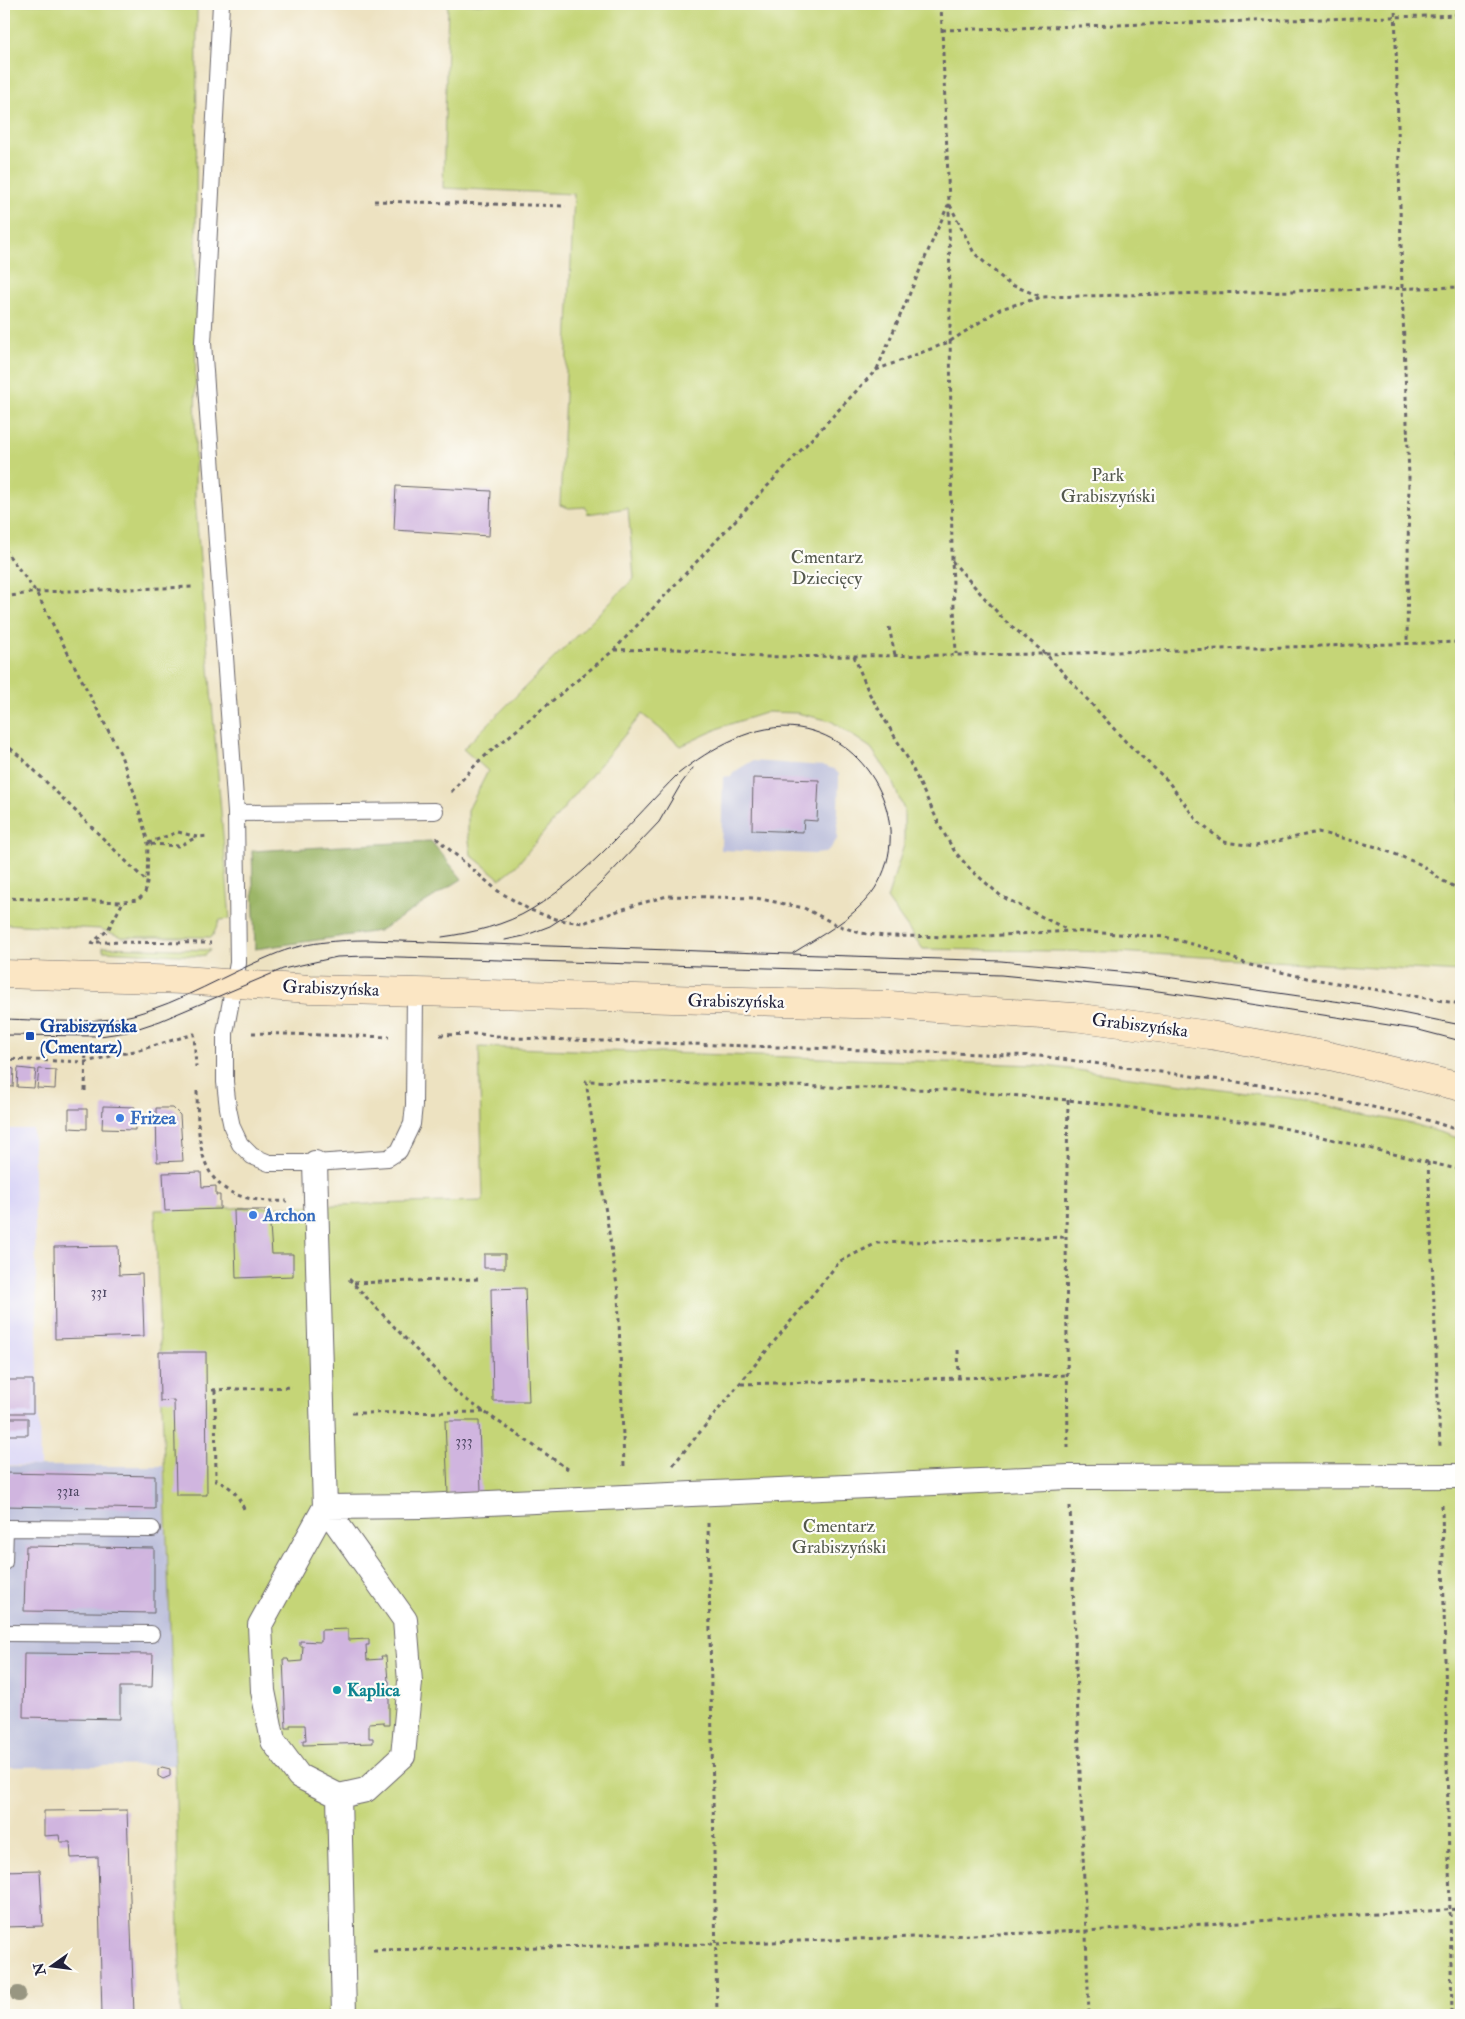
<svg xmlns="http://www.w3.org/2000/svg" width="1465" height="2019" viewBox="0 0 1465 2019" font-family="'IM FELL Double Pica',serif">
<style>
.built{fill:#dad6f7}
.industrial{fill:#c0c2dd}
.green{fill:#c5d577;stroke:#747c59}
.forest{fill:#9cb668;stroke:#5f6c52}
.building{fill:#d0b5df}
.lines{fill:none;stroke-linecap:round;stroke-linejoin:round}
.service-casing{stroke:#69656a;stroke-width:18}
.pedestrian-casing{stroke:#69656a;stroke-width:26}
.secondary-casing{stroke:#69656a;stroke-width:29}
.path{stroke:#69656a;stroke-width:3;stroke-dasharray:4 4;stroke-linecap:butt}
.service{stroke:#fff;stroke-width:16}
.pedestrian{stroke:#fff;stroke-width:24}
.secondary{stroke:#fbe6c4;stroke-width:28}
.tram{stroke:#22223b;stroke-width:1}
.tree{fill:#989681}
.transit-dot{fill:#1a4fb4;stroke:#fdfcf7;stroke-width:2}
.shop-dot{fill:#3f7fe0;stroke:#fdfcf7;stroke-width:2}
.culture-dot{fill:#0f9aa8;stroke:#fdfcf7;stroke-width:2}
.labels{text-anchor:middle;stroke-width:4.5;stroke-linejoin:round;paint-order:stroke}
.number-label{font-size:15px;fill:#4e4764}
.park-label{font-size:18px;fill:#53584d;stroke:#fdfcf7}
.street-label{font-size:18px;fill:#22223b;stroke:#fdfcf7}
.transit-label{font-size:18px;font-weight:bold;fill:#164399;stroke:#fdfcf7;text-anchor:start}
.shop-label{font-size:18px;font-weight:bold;fill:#366cbe;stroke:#fdfcf7;text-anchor:start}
.culture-label{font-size:18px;font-weight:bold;fill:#0d838f;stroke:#fdfcf7;text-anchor:start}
</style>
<rect width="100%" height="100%" fill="#fdfcf7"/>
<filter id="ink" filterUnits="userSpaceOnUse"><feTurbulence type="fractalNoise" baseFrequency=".02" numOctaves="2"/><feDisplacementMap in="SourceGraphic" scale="10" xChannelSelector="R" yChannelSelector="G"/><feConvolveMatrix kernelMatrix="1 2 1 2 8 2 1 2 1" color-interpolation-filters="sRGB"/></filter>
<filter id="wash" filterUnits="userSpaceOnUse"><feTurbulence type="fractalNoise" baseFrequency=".0096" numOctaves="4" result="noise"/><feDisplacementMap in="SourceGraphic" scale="20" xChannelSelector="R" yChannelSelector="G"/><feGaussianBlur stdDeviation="1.12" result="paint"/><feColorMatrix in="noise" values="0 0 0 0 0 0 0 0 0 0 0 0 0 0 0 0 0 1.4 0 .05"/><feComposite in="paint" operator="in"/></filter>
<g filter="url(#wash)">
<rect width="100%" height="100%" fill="#ede2c1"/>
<path class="built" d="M4 1129H33L40 1466 4 1465Z"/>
<path class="industrial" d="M752 761 824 766 834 769 839 774V780L837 839 831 848 824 853 815 854 721 850 723 777 731 776 734 772Z
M4 1466H163L175 1765 4 1767Z"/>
<path class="green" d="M4 4H197L195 499 230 919 220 920 212 937H122L100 929 4 924Z
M448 4H1461V972L1117 952 923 949 887 899 904 845V810L889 774 871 748 831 721 797 713 768 712 724 726 681 746 642 714 516 866 500 879 471 855 468 833V810L488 771 463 749 634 578 628 508 587 514 586 507 569 508 560 505 574 194 443 188Z
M103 947 210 950 206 955 197 956 103 951Z
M479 1047 1038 1065 1290 1098 1417 1125 1461 1139V2015H181L175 1765 155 1210 483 1201Z"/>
<path class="forest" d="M431 841 462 879 379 931 255 949 252 851Z"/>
<g id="blocks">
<path class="building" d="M396 486 491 491 489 536 394 530Z
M753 778 819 780 817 821 804 820 803 832 752 830Z
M4 1067 14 1069 13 1087 4 1086Z
M18 1068 36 1070 34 1088 17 1087Z
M39 1069 56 1070 55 1089 37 1088Z
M103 1106 135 1107V1130L102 1129Z
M156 1108H173L180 1115 183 1161 157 1162Z
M69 1109H87V1129L69 1128Z
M201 1172 202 1187 216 1186V1195H220V1209L165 1211 163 1173Z
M234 1210H269L272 1254H293V1276L236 1278Z
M118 1246 119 1275 142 1274 144 1336 55 1339 54 1247Z
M484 1254H505V1268H484Z
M525 1288 529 1401H493L491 1289Z
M159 1352H206L207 1495H176L174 1400 160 1401Z
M4 1380H33V1413H4Z
M4 1418H28V1435H4Z
M445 1421H479L481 1492 448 1494Z
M4 1473 155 1476V1509L4 1506Z
M26 1546 154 1548V1613L24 1611Z
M348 1629V1640L369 1639V1645H366L367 1660 382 1659 381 1656H386L388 1681H389V1725H384V1722L369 1723V1738H373V1743L303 1745V1740H306L305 1725H290V1728H286L283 1659H288L289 1662 302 1661 303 1646H300V1641L321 1642V1630Z
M24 1653 153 1654 152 1687H120V1719L23 1717Z
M162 1767 170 1769V1776L163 1779 158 1776V1770Z
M127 1810 134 2015H102L98 1857 71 1858 70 1842H60L59 1835 44 1836V1811Z
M40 1870 43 1926 4 1927V1871Z"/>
</g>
</g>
<g filter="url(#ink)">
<use href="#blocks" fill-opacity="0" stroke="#69656a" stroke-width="1"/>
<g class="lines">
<g class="service-casing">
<path id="service" d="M221 4 203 343 236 813 238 963 225 1033V1082L228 1108 232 1127 240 1144 252 1156 269 1163H315L388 1158 399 1151 412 1124 414 1105 415 992
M236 813 435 811
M4 1562 5 1528 152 1529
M4 1633 151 1634"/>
</g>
<g class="pedestrian-casing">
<path id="pedestrian" d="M315 1163 325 1507 260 1625 263 1691 273 1741 299 1776 339 1796 366 1790 403 1756 410 1682 405 1620 325 1507
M325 1507 423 1506 1069 1477 1461 1476
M339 1796 344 2015"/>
</g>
<g class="secondary-casing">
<path id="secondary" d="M4 974 183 980 310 989 889 1005 1074 1017 1210 1035 1330 1056 1461 1087"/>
</g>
<path class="path" d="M941 4 949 202 952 560 956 654
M1395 4 1402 287 1409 477 1407 643
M942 30 1461 15
M374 201 566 206
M950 205 974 253 1009 284 1042 297
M877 369 948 205
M4 549 36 592 120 753 134 792 148 843 147 883 145 893 138 900 123 902 4 898
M952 561 1005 621 1046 654 1126 742 1167 780 1198 822 1224 842 1256 846 1318 832 1377 847 1422 865 1443 881 1461 890
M4 597 36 592 195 587
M889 627 895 655
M614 650 677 649 762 657 854 656 1046 654 1461 642
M854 656 869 693 908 759 942 830 955 852 971 870 1001 896 1068 930
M4 743 24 760 147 882
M451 792 479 761 614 650 876 370 949 342 1000 309 1042 297 1461 287
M436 838 498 891 530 910 559 920 583 923 635 905 667 896 756 898 804 908 837 925 860 933 884 936 969 937 1069 931 1165 937 1207 948 1250 965 1307 978 1461 1004
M148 843 178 832 197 837 209 836
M151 844 179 846 197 837
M97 942 211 943
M92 945 93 942 108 930 123 902
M252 1033 389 1037
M440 1035 480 1034 514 1038 1039 1056 1290 1089 1418 1117 1461 1131
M4 1059 85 1062 139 1050 194 1034 196 1067
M85 1091 86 1043
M197 1091C198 1162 203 1204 287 1201
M1068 1100 1066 1237 1068 1448
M1428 1162 1440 1446
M349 1279 458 1394 568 1469
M354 1283 480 1279
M958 1350 959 1378
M741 1384 1067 1375
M212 1390 292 1387
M215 1390 216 1481C231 1485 238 1495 244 1509
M352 1413 485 1412
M673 1465 840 1261 877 1243 1066 1237
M624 1466 618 1292 586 1081 950 1090 1068 1100 1271 1125 1461 1170
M1442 1505 1452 2015
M1070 1506 1089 2015
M708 1523 717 2015
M373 1950 714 1944 1086 1931 1461 1909"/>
<use href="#service" class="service"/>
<use href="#pedestrian" class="pedestrian"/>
<use href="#secondary" class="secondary"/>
<path class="tram" d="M442 937C472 933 506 925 532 909 589 875 632 820 678 774 711 748 755 722 799 728 873 739 918 832 871 894 851 920 820 936 793 953
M505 940 524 936 550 926 567 915 601 883 659 822 681 784 693 768
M4 1019C46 1020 92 1025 133 1015 180 1003 228 973 273 955 303 942 338 940 370 940L1001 961 1152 975 1362 1005 1461 1025
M4 1035 100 1036 127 1032 160 1021 283 969 337 957 366 956 1001 975 1143 989 1231 1001 1415 1029 1461 1041"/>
</g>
<circle class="tree" cx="18" cy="1994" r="8"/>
</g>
<rect class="transit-dot" x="25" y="1031" width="10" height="10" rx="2.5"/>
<g class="shop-dot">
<circle cx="120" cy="1118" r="5"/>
<circle cx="253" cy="1215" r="5"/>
</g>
<circle class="culture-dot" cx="337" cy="1690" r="5"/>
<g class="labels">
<g class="number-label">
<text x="99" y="1297">331</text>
<text x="464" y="1446">333</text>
<text x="68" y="1496">331a</text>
</g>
<g class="park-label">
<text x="1108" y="481">Park<tspan x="1108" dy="21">Grabiszyński</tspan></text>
<text x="827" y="563">Cmentarz<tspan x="827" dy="21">Dziecięcy</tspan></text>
<text x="839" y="1532">Cmentarz<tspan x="839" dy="21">Grabiszyński</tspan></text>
</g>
<g class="street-label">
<text transform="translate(331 988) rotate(2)" y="6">Grabiszyńska</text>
<text transform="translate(736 1001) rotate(1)" y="6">Grabiszyńska</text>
<text transform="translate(1140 1025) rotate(7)" y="6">Grabiszyńska</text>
</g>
<g class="transit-label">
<text x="40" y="1032">Grabiszyńska<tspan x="40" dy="21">(Cmentarz)</tspan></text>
</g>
<g class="shop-label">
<text x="130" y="1124">Frizea</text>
<text x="263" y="1221">Archon</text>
</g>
<g class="culture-label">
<text x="347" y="1696">Kaplica</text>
</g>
</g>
<rect width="1465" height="2019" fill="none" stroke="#fdfcf7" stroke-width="20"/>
<g transform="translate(52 1966) rotate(256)" stroke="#fdfcf7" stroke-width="4" paint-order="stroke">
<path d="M0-4L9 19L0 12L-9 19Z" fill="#22223b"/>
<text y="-8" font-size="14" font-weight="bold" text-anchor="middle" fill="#22223b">N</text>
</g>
</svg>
